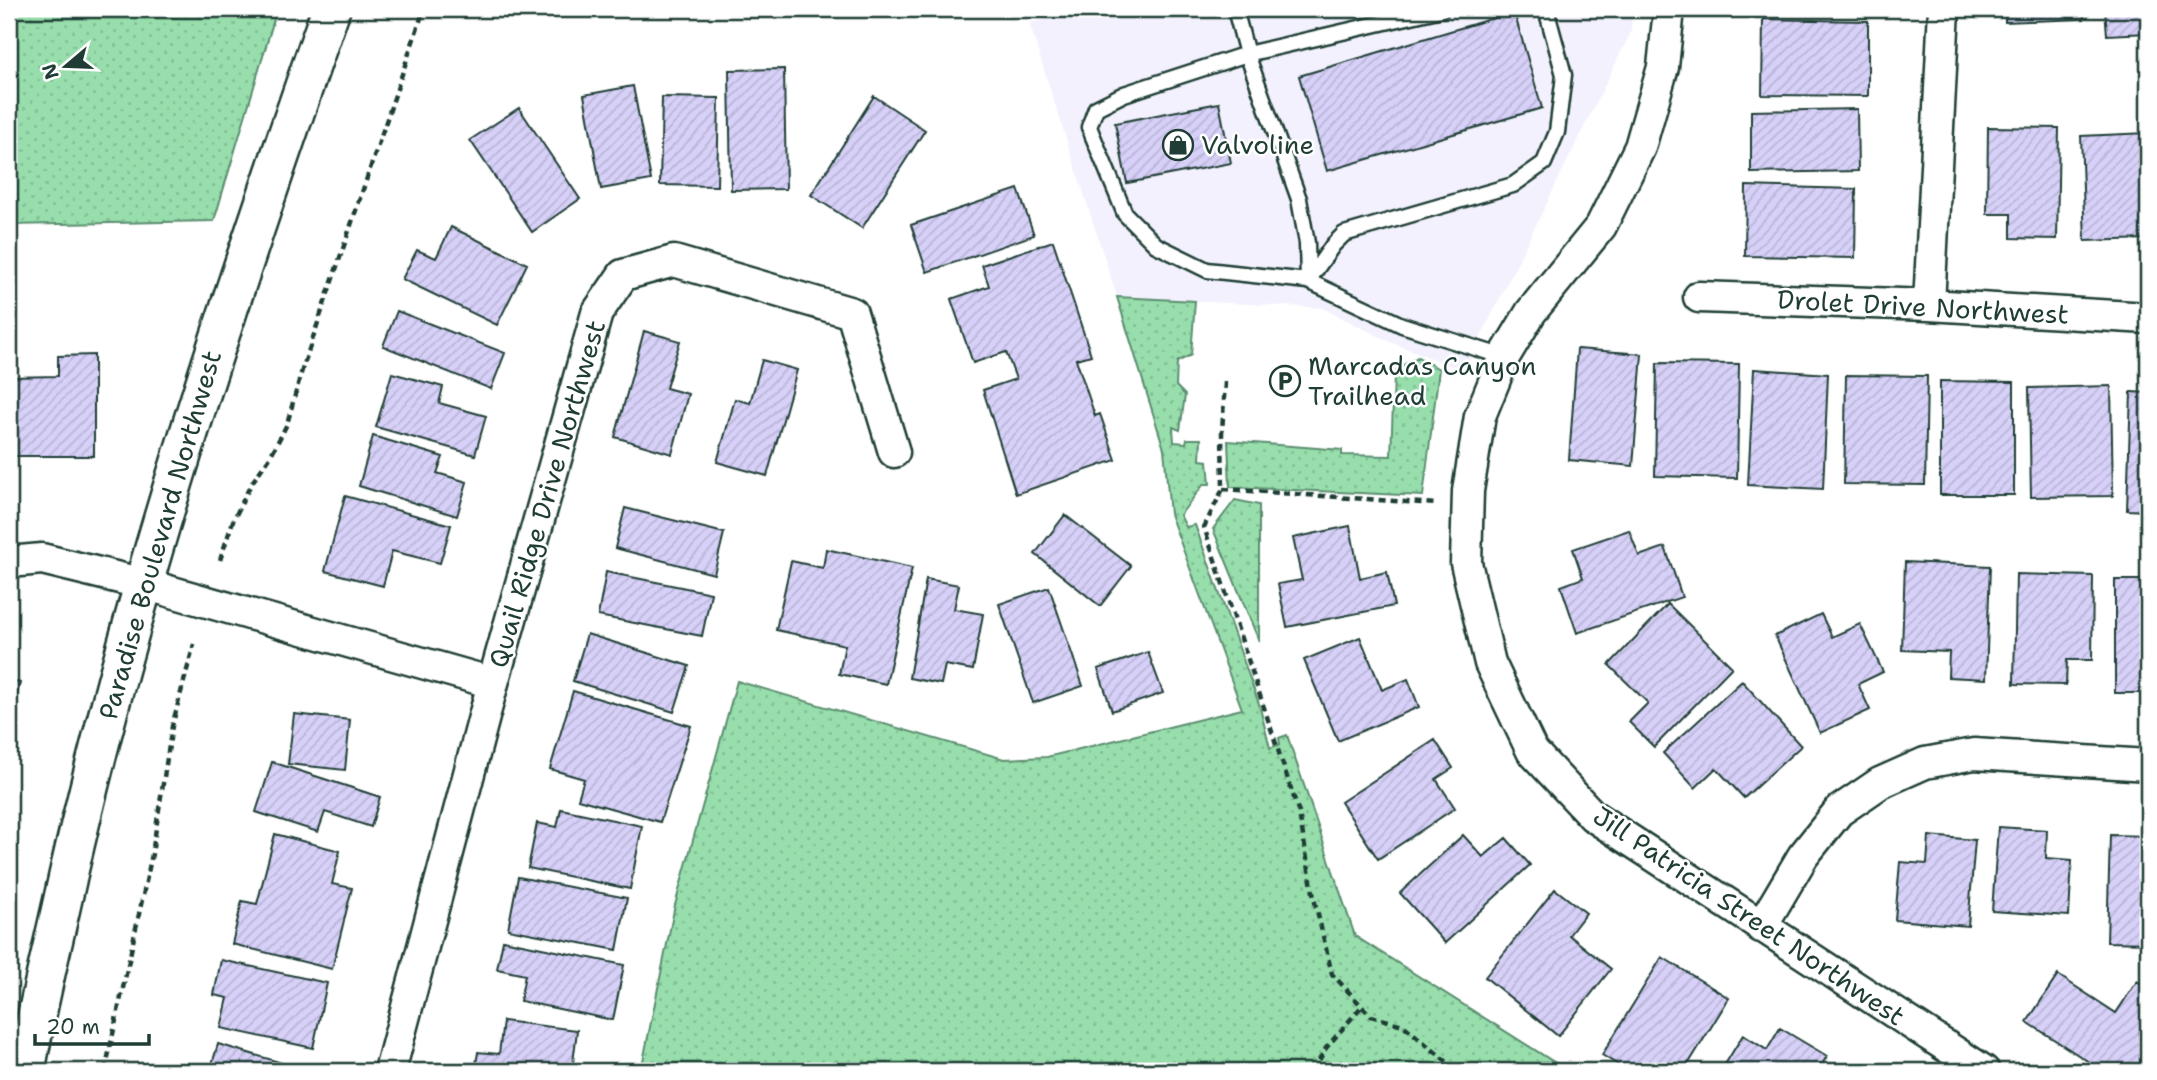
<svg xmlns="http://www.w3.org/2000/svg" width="2157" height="1080" viewBox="0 0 2157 1080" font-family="'Shantell Sans',sans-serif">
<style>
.built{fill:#f3f1fd}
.grass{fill:url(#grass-dots);stroke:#5b8e70;stroke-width:2}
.building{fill:url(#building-hatch);stroke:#1f3d34;stroke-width:2}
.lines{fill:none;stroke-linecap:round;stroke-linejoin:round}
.service-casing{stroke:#1f3d34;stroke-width:19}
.minor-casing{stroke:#1f3d34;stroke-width:35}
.tertiary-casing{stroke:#1f3d34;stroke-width:42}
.path{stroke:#1f3d34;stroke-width:4.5;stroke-dasharray:7 5;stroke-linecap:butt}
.service{stroke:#fff;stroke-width:14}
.minor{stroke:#fff;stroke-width:30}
.tertiary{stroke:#fff;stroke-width:37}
.labels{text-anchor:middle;stroke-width:5;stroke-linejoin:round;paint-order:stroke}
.poi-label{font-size:26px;fill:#1f3d34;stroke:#fff;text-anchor:start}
.street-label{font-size:26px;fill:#1f3d34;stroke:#fff}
</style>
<defs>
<pattern id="grass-dots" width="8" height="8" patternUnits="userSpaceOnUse" patternTransform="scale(1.75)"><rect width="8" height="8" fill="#97deac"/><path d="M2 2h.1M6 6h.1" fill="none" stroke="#82bf95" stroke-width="1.8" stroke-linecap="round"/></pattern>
<pattern id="building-hatch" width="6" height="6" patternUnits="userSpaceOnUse" patternTransform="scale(1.75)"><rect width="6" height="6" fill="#d7d0f8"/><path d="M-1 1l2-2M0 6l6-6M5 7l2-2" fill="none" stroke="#b8b4d5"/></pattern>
</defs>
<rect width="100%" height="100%" fill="#fff"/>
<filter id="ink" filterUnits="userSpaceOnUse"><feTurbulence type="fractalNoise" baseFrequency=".0143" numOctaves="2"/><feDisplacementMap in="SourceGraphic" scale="14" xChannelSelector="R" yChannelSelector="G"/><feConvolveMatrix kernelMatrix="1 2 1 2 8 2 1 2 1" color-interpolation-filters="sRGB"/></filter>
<g filter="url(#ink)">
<path class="built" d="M1092 9H1632L1631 32 1464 371 1390 342 1322 308 1117 297 1029 23Z"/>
<path class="grass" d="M9 9H277L214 221 9 225Z
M1117 297 1195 301 1191 355 1177 362 1176 386 1185 395 1180 430 1173 427 1174 442 1186 443 1187 439H1201L1200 460 1208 461 1210 484H1204L1180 515 1186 527 1195 525 1259 704 1270 748 1280 744 1279 738 1287 735 1355 936 1568 1071H641L675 905 737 681 1004 759 1047 757 1242 709 1170 514 1164 449Z
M1418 357 1439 369 1423 496 1230 487 1228 441 1342 450V455L1391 456 1394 376 1398 368Z
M1235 500 1259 505V641L1213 529Z"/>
<path class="building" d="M2005 9H2084V19L2005 22Z
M2105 9H2148V33L2107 35Z
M1514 12 1542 108 1327 171 1299 76Z
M1763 19 1868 21V96L1762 95Z
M784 69 786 189 731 190 729 70Z
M633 86 651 180 601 189 584 95Z
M874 96 925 130 862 228 811 195Z
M662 97 719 98 717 186 660 185Z
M1219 103 1231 163 1127 183 1115 123Z
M519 108 580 199 532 232 470 140Z
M1857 109 1858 171 1751 173V111Z
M1988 127 2059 128 2057 239 2011 238V214H1987Z
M2148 133V239L2085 241 2081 136Z
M1746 186 1856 189 1855 258 1745 256Z
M1018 189 1034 235 927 272 911 225Z
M451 227 527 264 497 325 402 279 417 250 436 258Z
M1053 241 1091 355 1076 359 1095 416 1100 414 1116 460 1016 494 983 390 1016 379 1006 352 973 363 951 299 989 286 982 265Z
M397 311 505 353 491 389 383 346Z
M644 331 680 341 666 388 688 394 672 454 615 437Z
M1577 349 1642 354 1633 466 1569 460Z
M94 355V456H9V377L58 376V356Z
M762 360 797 370 767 476 717 462 735 399 750 403Z
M1657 363 1739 364 1737 478 1655 476Z
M1754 369 1828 374 1823 489 1748 485Z
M392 373 443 387 439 403 486 416 475 455 376 427Z
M1846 375 1927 376 1925 485 1844 484Z
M1940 381 2014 382V495H1940Z
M2111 386 2113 496 2031 497 2029 388Z
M2131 392 2148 393V511L2127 510Z
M373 436 443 457 437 473 467 482 457 516 359 486Z
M345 496 451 525 440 563 392 551 383 586 325 571Z
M625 508 724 533 714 574 615 548Z
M1065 515 1131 566 1100 606 1035 554Z
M1350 526 1360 578 1387 572 1394 606 1287 627 1278 584 1302 580 1293 538Z
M1629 530 1639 556 1665 547 1682 597 1577 633 1561 586 1583 578 1573 549Z
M826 549 912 568 886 684 839 674 845 645 776 630 791 561 823 568Z
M1905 562 1990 566 1986 679 1948 677 1949 652 1902 650Z
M606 572 711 593 702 636 598 616Z
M2016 574 2093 576 2092 660H2067L2066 685 2014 684Z
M926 579 959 585 954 609 983 614 973 670 945 665 941 684 909 678Z
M2115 580H2148V693H2115Z
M1049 587 1083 686 1033 703 999 604Z
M1668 604 1732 667 1654 747 1629 722 1648 703 1609 665Z
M1821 614 1832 637 1860 624 1883 672 1858 684 1870 710 1820 733 1775 636Z
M587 634 689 666 674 712 573 681Z
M1360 637 1382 690 1408 679 1419 707 1338 741 1304 660Z
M1148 652 1163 693 1112 711 1098 669Z
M9 680 20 683 9 723Z
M1742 681 1801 746 1744 798 1716 768 1695 788 1663 753Z
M573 691 691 726 660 822 578 799 584 779 550 769Z
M294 714 350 720 345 770 288 764Z
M1435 740 1453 768 1436 779 1455 808 1378 859 1341 802Z
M272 762 380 797 371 827 325 812 318 832 256 812Z
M561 809 642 826 630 889 528 868 537 823 557 827Z
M1998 827 2047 830 2046 858 2072 860 2069 916 1992 911Z
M275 834 340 851 332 884 352 888 332 969 232 944 242 901 257 904Z
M1463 835 1483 857 1506 838 1530 865 1445 943 1400 893Z
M2110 835 2148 836V943L2107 942Z
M1929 836 1975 840 1968 926 1895 920 1900 862 1927 864Z
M518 877 627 898 617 950 508 929Z
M1555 889 1586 913 1569 935 1611 969 1558 1036 1485 977Z
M503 940 624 965 613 1020 520 1001 525 975 497 969Z
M1662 957 1729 998 1684 1071H1628L1602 1055Z
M221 960 327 983 313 1048 221 1028 228 998 214 995Z
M2058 975 2116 1013 2137 981 2148 988V1071H2103L2027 1022Z
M503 1021 577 1030 572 1071H475L478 1052 499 1054Z
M1780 1028 1827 1056 1818 1071H1721L1743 1035 1767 1050Z
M218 1044 309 1071H210Z"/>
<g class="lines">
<g class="service-casing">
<path id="service" d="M1235 9 1247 54 1124 94 1096 108 1089 127 1125 214 1156 245 1207 270 1308 281 1402 325 1504 357
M1308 281 1307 243 1299 199 1247 54 1442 9
M1308 281 1333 245 1344 234 1513 185 1544 163 1557 132 1564 75 1546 9"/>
</g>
<g class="minor-casing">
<path id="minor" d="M1669 9 1663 67 1640 147 1601 226 1531 312 1504 357 1480 416 1468 491 1466 563 1490 663 1532 751 1593 816 1984 1071
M1699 297 1929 305 2148 318
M1929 305 1944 9
M9 562 42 559 144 584 493 683
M1761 927 1803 856 1839 811 1880 783 1925 763 1974 754 2148 765
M390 1071 493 683 597 313 623 275 674 261 852 313 894 452"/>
</g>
<g class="tertiary-casing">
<path id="tertiary" d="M26 1071C37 1006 54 941 68 876 135 581 231 294 331 9"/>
</g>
<path class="path" d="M1225 382 1222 433 1223 489 1204 527 1299 813 1314 898 1332 974 1371 1016 1403 1025 1458 1071
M1223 489 1436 504
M220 560 233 521 251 484 270 457 287 424 302 370 424 9
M105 1071 152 854 172 726 194 644
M1313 1071 1326 1048 1362 1006"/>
<use href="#service" class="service"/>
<use href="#minor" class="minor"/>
<use href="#tertiary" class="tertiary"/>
</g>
</g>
<defs>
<g id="shop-ring" transform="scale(1.575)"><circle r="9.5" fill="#fff" stroke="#1f3d34" stroke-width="1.5"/><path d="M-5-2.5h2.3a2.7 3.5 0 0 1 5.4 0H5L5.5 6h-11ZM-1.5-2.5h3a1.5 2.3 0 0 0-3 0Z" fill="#1f3d34"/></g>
<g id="parking-ring" transform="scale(1.575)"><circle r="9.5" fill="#fff" stroke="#1f3d34" stroke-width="1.5"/><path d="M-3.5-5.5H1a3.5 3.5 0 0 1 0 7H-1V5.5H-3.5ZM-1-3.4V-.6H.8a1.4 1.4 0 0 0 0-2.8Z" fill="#1f3d34"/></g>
</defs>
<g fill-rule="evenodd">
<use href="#shop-ring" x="1178" y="145"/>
<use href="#parking-ring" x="1285" y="381"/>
</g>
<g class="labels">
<g class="poi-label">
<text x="1201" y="154">Valvoline</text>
<text x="1308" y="375">Marcadas Canyon<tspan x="1308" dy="30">Trailhead</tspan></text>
</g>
<g class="street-label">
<text transform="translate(1923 307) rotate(3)" y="9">Drolet Drive Northwest</text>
<text transform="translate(547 494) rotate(-74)" y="9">Quail Ridge Drive Northwest</text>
<text transform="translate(160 535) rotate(-74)" y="9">Paradise Boulevard Northwest</text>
<text transform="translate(1749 916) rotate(34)" y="9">Jill Patricia Street Northwest</text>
</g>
</g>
<rect width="2157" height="1080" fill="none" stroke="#fff" stroke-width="35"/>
<rect x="18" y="18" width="2122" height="1045" fill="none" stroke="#1f3d34" stroke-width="2.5" filter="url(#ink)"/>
<g transform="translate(66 66) rotate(251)" stroke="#ffffff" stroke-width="5" paint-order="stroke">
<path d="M0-5L12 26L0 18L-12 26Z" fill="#1f3d34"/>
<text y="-10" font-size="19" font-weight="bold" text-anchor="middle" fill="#1f3d34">N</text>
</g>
<path d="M35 1034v10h114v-10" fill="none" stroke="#1f3d34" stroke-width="3.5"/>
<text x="46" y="1034" font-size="21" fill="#1f3d34" stroke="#ffffff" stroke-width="5" paint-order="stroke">20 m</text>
</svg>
